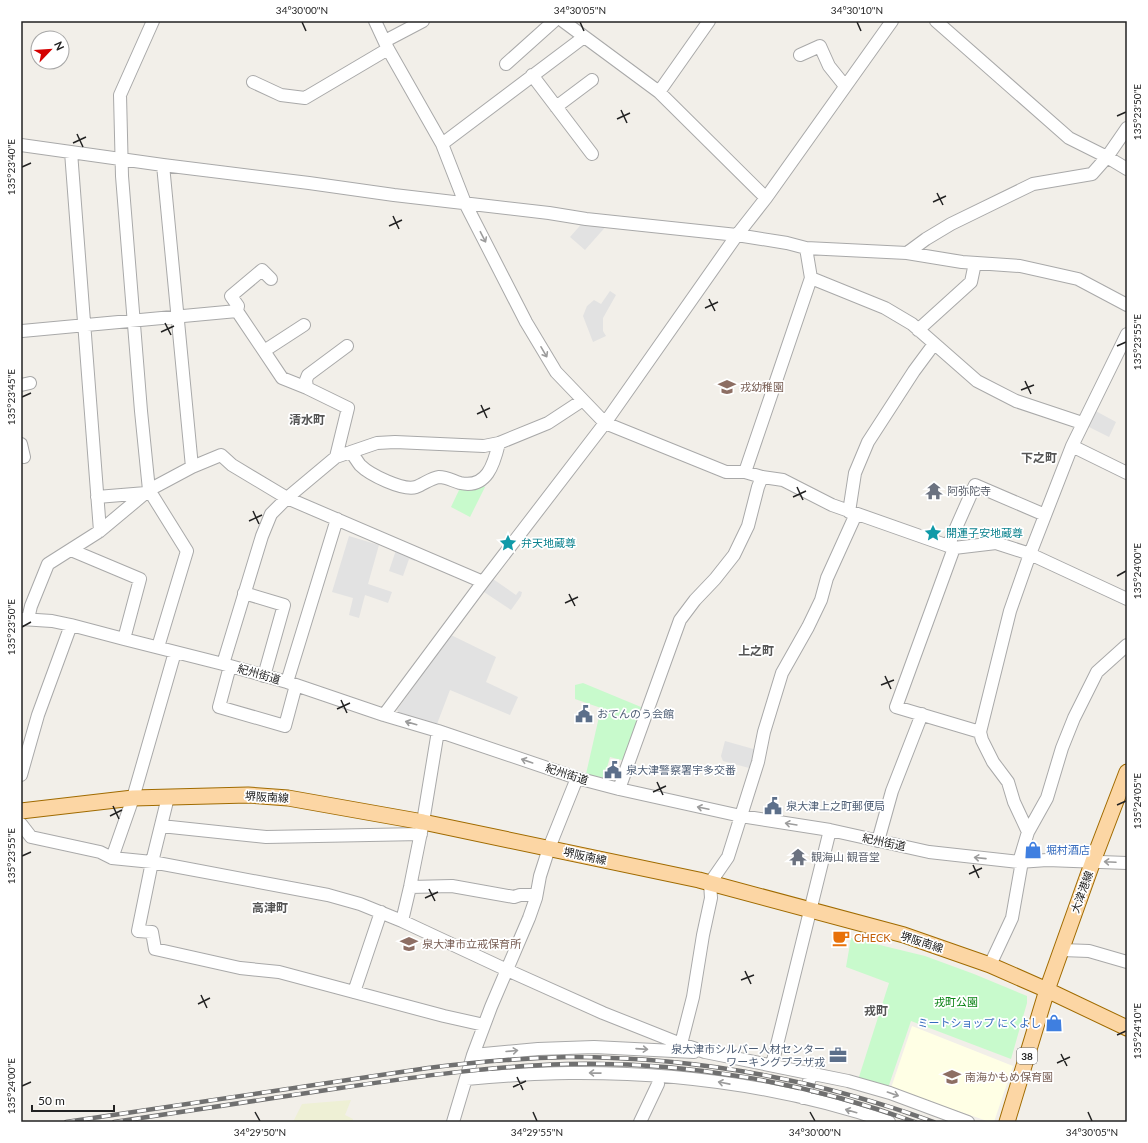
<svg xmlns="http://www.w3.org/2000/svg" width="1148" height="1143" viewBox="0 0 1148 1143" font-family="Lato,'Noto Sans JP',sans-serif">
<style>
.education{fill:#ffffe5}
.farmland{fill:#eef0d5}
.park{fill:#c8facc}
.parking{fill:#e2e2e2}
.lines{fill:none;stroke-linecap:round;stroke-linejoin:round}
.minor-casing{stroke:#a9a9a9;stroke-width:14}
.major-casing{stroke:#a06b00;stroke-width:17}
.minor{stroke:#fff;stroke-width:12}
.major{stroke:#fcd6a4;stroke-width:15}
.rail-casing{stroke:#707070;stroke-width:4.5}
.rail{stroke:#fff;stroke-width:3;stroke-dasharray:9;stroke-linecap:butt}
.oneway{stroke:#9c9c9c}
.ticks{fill:none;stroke:#222;stroke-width:1.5}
.labels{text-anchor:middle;stroke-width:3.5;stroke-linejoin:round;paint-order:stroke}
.shield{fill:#fff;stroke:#646464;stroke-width:1}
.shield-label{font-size:10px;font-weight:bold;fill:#222}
.education-label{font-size:11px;fill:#785e54;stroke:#fff;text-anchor:start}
.worship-label{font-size:11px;fill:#5b616d;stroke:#fff;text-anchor:start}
.culture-label{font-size:11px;fill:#0d838f;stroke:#fff;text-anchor:start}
.street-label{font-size:11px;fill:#222;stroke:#fff}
.service-label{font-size:11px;fill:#4e5e75;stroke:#fff;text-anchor:start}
.shop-label{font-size:11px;fill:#366cbe;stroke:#fff;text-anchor:start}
.food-label{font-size:11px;fill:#c56008;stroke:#fff;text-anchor:start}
.park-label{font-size:11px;fill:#0c8416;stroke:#fff}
.neighbourhood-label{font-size:12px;font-weight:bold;fill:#555;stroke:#fff}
.neatline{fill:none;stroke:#222;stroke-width:1.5}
.ticks-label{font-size:10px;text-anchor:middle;fill:#222}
</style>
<rect width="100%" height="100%" fill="#f2efe9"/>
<path class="education" d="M912 1026 1013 1066 994 1122H990L891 1088Z"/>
<path class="farmland" d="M351 1100 345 1115 353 1119 352 1122H293L302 1104Z"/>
<path class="park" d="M483 486 485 487 470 517 451 507 460 488 473 489Z
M583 683 641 707 625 761 610 757 604 778 586 774 601 708 575 699V685Z
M851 938 925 956 974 974 1027 996V1003L1011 1059 911 1021 888 1088 858 1080 889 983 846 967Z"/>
<path class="parking" d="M585 220 608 224 585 250 570 237Z
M610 291 616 295 603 318V331L606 336 593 342 583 316 587 306 594 300 601 304Z
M1092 409 1116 422 1109 437 1085 425Z
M349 536 379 545 368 584 392 592 388 603 365 595 359 618 349 615 353 598 332 592Z
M396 550 416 558 415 561 409 559 403 576 389 571Z
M493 579 516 595 519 591 522 592 521 596 511 610 484 592Z
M451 635 496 657 486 682 518 697 510 715 450 690 437 724 399 714 397 710Z
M725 741 757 750 753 769 723 761 721 756Z"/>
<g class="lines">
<g class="minor-casing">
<path id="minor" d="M153 21 120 95 122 176 141 411 149 490 187 551 158 647
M375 21 388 49 442 144 465 203 526 322 556 372 605 423 726 472H745L762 477 783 480 832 505 954 548 996 543 1030 554 1127 599
M563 21 659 92 766 198
M936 21 1069 138 1107 157 1127 169
M385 41 423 21
M800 55 820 46 829 66 845 86
M506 64 554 21
M532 75 592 154
M253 82 281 95 305 98 388 49
M659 92 709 21
M556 107 592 80
M442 144 584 37
M21 145 163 165 309 183 394 195 549 213 586 219 737 235 787 243 806 248 907 253 962 262 1020 266 1078 279 1127 305
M71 152 100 531
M163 165 192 467
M907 253 926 239 951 224 1033 184 1092 174 1107 157 1127 128
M811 278 885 308 912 324 977 381 1016 401 1082 423
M237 311 238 306 231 296 262 270 271 279
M918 330 971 282 975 263
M22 331 237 311 282 378 307 388 348 408 336 457
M264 351 304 325
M21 385 30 383
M307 388 306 380 308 375 347 346
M21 444 24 457
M1072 446 1127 473
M351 452C354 456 357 461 360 465 370 475 403 491 416 487 424 484 431 478 439 477 447 477 453 481 460 483 487 489 494 464 499 443
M745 472 811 278 806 248
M97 497 146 493
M849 512 855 473 868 442 914 371 934 344
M948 546 975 485 1045 515
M954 548 896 707 980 732
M71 550 140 579 124 639
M244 593 284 605 264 676
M21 619 52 621 71 625 124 639 223 664 287 682 384 715 438 731 577 778 619 789 741 816 830 830 929 852 1019 862 1047 860 1127 863
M28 619 31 606 48 564 100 531 149 490 192 467 221 455 232 465 287 498 483 582
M223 664 262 536 271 514 287 498 336 457 377 443 395 442 484 446 499 443 548 423 583 400
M230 666 219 707 285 726 296 685
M287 682 337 519
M384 715 483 582 605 423 737 235 766 198 892 21
M21 775 38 715 71 625
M619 789 680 620 695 600 715 579 734 555 748 526 758 487 762 477
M168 797 152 862 138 931 152 932 155 949 240 968 279 972 444 1016 484 1025
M21 824 31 837 100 852 112 858 152 862 328 895 360 904 402 921 507 970 603 1013 681 1044 705 1052 848 1081 890 1093 968 1122
M161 826 266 837 421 834
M1028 832 1014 802 1008 782 993 762 982 740 980 732 1010 611 1030 554 1072 446 1127 334
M878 841 892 791 922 714
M112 858 133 798 175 652
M410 887 452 886 514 897 520 895H536
M402 921 410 887 423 822 438 731
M1062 950 1089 951 1127 962
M990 965 1012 918 1021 867 1019 862 1028 832 1047 798 1062 748 1074 718 1097 672 1127 645
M354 992 381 912
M681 1044 693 997 703 935 711 898 710 883 728 857 758 762 764 732 782 673 808 627 821 600 827 578 856 514
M473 1055 538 1049 594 1047 694 1052
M772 1065 830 830
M466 1079C500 1076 535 1073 569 1073 676 1072 787 1087 889 1122
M803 1098 812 1073
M453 1122 473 1055 491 1007 529 918 536 898 540 876 549 848 577 778
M640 1122 658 1084"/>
</g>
<g class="major-casing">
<path id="major" d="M21 811 133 798 248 795 288 798 423 822 699 880 904 935 990 965 1047 990 1127 1028
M1007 1122 1047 990 1093 861 1127 772"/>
</g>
<use href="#minor" class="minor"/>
<use href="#major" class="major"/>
<g class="rail-casing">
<path id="rail" d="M66 1122 428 1068C475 1062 523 1058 570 1057 696 1057 816 1079 934 1122
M114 1122C189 1111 264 1099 340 1088 415 1077 490 1066 567 1064 684 1061 805 1082 915 1122"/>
</g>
<use href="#rail" class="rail"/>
</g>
<defs><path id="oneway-shaft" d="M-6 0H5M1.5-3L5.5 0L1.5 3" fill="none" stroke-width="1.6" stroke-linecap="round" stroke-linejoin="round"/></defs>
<g class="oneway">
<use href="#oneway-shaft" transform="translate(483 237) rotate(63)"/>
<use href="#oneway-shaft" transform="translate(544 352) rotate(60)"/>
<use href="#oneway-shaft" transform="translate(411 723) rotate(-164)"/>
<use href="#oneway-shaft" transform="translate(527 761) rotate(-161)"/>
<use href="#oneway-shaft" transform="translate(703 808) rotate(-168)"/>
<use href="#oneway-shaft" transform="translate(791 824) rotate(-171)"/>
<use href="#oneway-shaft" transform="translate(980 858) rotate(-174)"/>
<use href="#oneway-shaft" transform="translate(1110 862) rotate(-177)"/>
<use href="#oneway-shaft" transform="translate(642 1049) rotate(4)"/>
<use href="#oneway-shaft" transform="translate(512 1051) rotate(-5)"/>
<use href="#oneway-shaft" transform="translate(595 1073) rotate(-179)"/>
<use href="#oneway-shaft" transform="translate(724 1083) rotate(-169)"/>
<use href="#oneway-shaft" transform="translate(893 1094) rotate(19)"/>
<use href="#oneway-shaft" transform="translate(851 1111) rotate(-164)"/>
</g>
<path class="ticks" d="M302 22 306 31M580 22 584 31M857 22 861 31M621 110 627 123M1117 116 1126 112M617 119 630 113M77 134 83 147M73 143 86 137M22 167 31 163M937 193 943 205M933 202 946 196M393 216 399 229M389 226 402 220M709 299 715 311M705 308 718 302M165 323 171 335M161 332 174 326M1117 346 1126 342M1025 381 1031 394M1021 390 1034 385M22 397 31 393M481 405 487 418M477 414 490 408M797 487 803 500M793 497 806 491M253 511 259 524M249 521 262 515M1117 576 1126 571M569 594 575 606M565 603 578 597M22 627 31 622M885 676 891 689M881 685 894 680M341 700 347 713M337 709 350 703M657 782 663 795M653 792 666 786M1117 805 1126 801M113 806 119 819M110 816 122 810M22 856 31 852M973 865 979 878M969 874 982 868M429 889 435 901M425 898 438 892M745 971 751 984M741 980 754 975M201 995 207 1008M198 1004 210 998M1117 1035 1126 1031M1061 1054 1067 1066M1057 1063 1070 1057M517 1077 523 1090M22 1086 31 1082M513 1087 526 1081M255 1112 260 1121M533 1112 537 1121M810 1112 815 1121M1088 1112 1092 1121"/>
<defs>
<g id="school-bare" transform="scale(1.38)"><path d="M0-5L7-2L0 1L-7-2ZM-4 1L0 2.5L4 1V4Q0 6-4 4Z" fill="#8d6e63" stroke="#fff" stroke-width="2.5" paint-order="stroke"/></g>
<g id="temple-bare" transform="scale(1.38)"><path d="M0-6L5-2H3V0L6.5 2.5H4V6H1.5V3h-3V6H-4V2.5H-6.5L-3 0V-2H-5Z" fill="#6b7280" stroke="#fff" stroke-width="2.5" paint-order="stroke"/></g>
<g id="sight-bare" transform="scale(1.38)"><path d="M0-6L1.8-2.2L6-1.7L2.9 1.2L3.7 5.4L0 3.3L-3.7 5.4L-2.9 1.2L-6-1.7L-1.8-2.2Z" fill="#0f9aa8" stroke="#fff" stroke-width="2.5" paint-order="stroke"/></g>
<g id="civic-bare" transform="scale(1.38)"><path d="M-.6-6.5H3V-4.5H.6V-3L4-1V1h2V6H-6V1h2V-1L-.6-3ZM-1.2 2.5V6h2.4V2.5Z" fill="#5c6f8a" stroke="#fff" stroke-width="2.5" paint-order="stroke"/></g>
<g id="shop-bare" transform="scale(1.38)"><path d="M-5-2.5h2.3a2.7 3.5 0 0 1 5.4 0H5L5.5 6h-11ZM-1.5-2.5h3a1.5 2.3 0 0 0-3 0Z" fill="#3f7fe0" stroke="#fff" stroke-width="2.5" paint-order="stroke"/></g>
<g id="cafe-bare" transform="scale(1.38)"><path d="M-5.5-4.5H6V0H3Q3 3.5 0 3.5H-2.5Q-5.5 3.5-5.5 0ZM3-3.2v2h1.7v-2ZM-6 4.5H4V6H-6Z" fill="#e8710a" stroke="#fff" stroke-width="2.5" paint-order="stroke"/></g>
<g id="office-bare" transform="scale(1.38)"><path d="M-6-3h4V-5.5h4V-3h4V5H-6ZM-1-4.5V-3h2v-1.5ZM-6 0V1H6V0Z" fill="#5c6f8a" stroke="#fff" stroke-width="2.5" paint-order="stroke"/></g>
</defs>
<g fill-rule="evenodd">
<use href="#school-bare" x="727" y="387"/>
<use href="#temple-bare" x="934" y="491"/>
<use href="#sight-bare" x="933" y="533"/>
<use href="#sight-bare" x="508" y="543"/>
<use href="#civic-bare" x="584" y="714"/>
<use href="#civic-bare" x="613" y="770"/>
<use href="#civic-bare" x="773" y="806"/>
<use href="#shop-bare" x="1033" y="850"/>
<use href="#temple-bare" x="798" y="857"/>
<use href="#cafe-bare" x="841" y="938"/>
<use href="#school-bare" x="409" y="944"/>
<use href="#shop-bare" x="1054" y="1023"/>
<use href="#office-bare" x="838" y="1055"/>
<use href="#school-bare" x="952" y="1077"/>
</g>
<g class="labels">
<rect class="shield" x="1017" y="1048" width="20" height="16" rx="3"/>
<g class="shield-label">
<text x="1027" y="1060">38</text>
</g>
<g class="education-label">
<text x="740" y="391">戎幼稚園</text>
<text x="422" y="948">泉大津市立戒保育所</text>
<text x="965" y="1081">南海かもめ保育園</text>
</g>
<g class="worship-label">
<text x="947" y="495">阿弥陀寺</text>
<text x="811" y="861">観海山 観音堂</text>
</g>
<g class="culture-label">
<text x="946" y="537">開運子安地蔵尊</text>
<text x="521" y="547">弁天地蔵尊</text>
</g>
<g class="street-label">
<text transform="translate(259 674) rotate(16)" y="4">紀州街道</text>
<text transform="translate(567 774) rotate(18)" y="4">紀州街道</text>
<text transform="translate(267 797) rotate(3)" y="4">堺阪南線</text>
<text transform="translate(884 842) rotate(12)" y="4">紀州街道</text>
<text transform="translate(585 856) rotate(12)" y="4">堺阪南線</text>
<text transform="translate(1082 892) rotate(-70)" y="4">大津港線</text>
<text transform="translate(922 942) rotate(18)" y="4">堺阪南線</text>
</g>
<g class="service-label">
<text x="597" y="718">おてんのう会館</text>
<text x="626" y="774">泉大津警察署宇多交番</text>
<text x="786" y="810">泉大津上之町郵便局</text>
<text x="825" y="1053" text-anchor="end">泉大津市シルバー人材センター<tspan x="825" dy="13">ワーキングプラザ戎</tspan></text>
</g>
<g class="shop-label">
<text x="1046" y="854">堀村酒店</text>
<text x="1041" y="1027" text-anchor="end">ミートショップ にくよし</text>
</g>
<g class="food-label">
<text x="854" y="942">CHECK</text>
</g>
<g class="park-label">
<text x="956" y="1006">戎町公園</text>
</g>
<g class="neighbourhood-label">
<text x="307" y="424">清水町</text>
<text x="1039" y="462">下之町</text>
<text x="756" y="655">上之町</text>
<text x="270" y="912">高津町</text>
<text x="876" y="1015">戎町</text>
</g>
</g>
<rect width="1148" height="1143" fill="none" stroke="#ffffff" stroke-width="44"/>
<g transform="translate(50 50) rotate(65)"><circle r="19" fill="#ffffff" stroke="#a7a7a7"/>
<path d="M0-3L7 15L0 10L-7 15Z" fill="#d40000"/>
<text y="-6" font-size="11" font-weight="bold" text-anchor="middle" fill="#222222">N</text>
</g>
<path d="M32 1105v6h82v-6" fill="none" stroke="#222222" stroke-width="2"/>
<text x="38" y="1105" font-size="12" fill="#222222" stroke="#ffffff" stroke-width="3" paint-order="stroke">50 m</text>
<rect x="22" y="22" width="1104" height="1099" class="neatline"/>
<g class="ticks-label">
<text x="302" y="14">34°30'00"N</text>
<text x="580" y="14">34°30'05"N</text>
<text x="857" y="14">34°30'10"N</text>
<text transform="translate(1137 112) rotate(-90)" y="4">135°23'50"E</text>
<text transform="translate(11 167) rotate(-90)" y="4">135°23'40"E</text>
<text transform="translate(1137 342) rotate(-90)" y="4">135°23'55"E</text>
<text transform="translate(11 397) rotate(-90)" y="4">135°23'45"E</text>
<text transform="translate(1137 571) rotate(-90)" y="4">135°24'00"E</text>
<text transform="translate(11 627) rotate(-90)" y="4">135°23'50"E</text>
<text transform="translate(1137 801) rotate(-90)" y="4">135°24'05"E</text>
<text transform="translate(11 856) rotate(-90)" y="4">135°23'55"E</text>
<text transform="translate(1137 1031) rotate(-90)" y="4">135°24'10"E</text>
<text transform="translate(11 1086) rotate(-90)" y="4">135°24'00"E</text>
<text x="260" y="1136">34°29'50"N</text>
<text x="537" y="1136">34°29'55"N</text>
<text x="815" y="1136">34°30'00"N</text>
<text x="1092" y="1136">34°30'05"N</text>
</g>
</svg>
